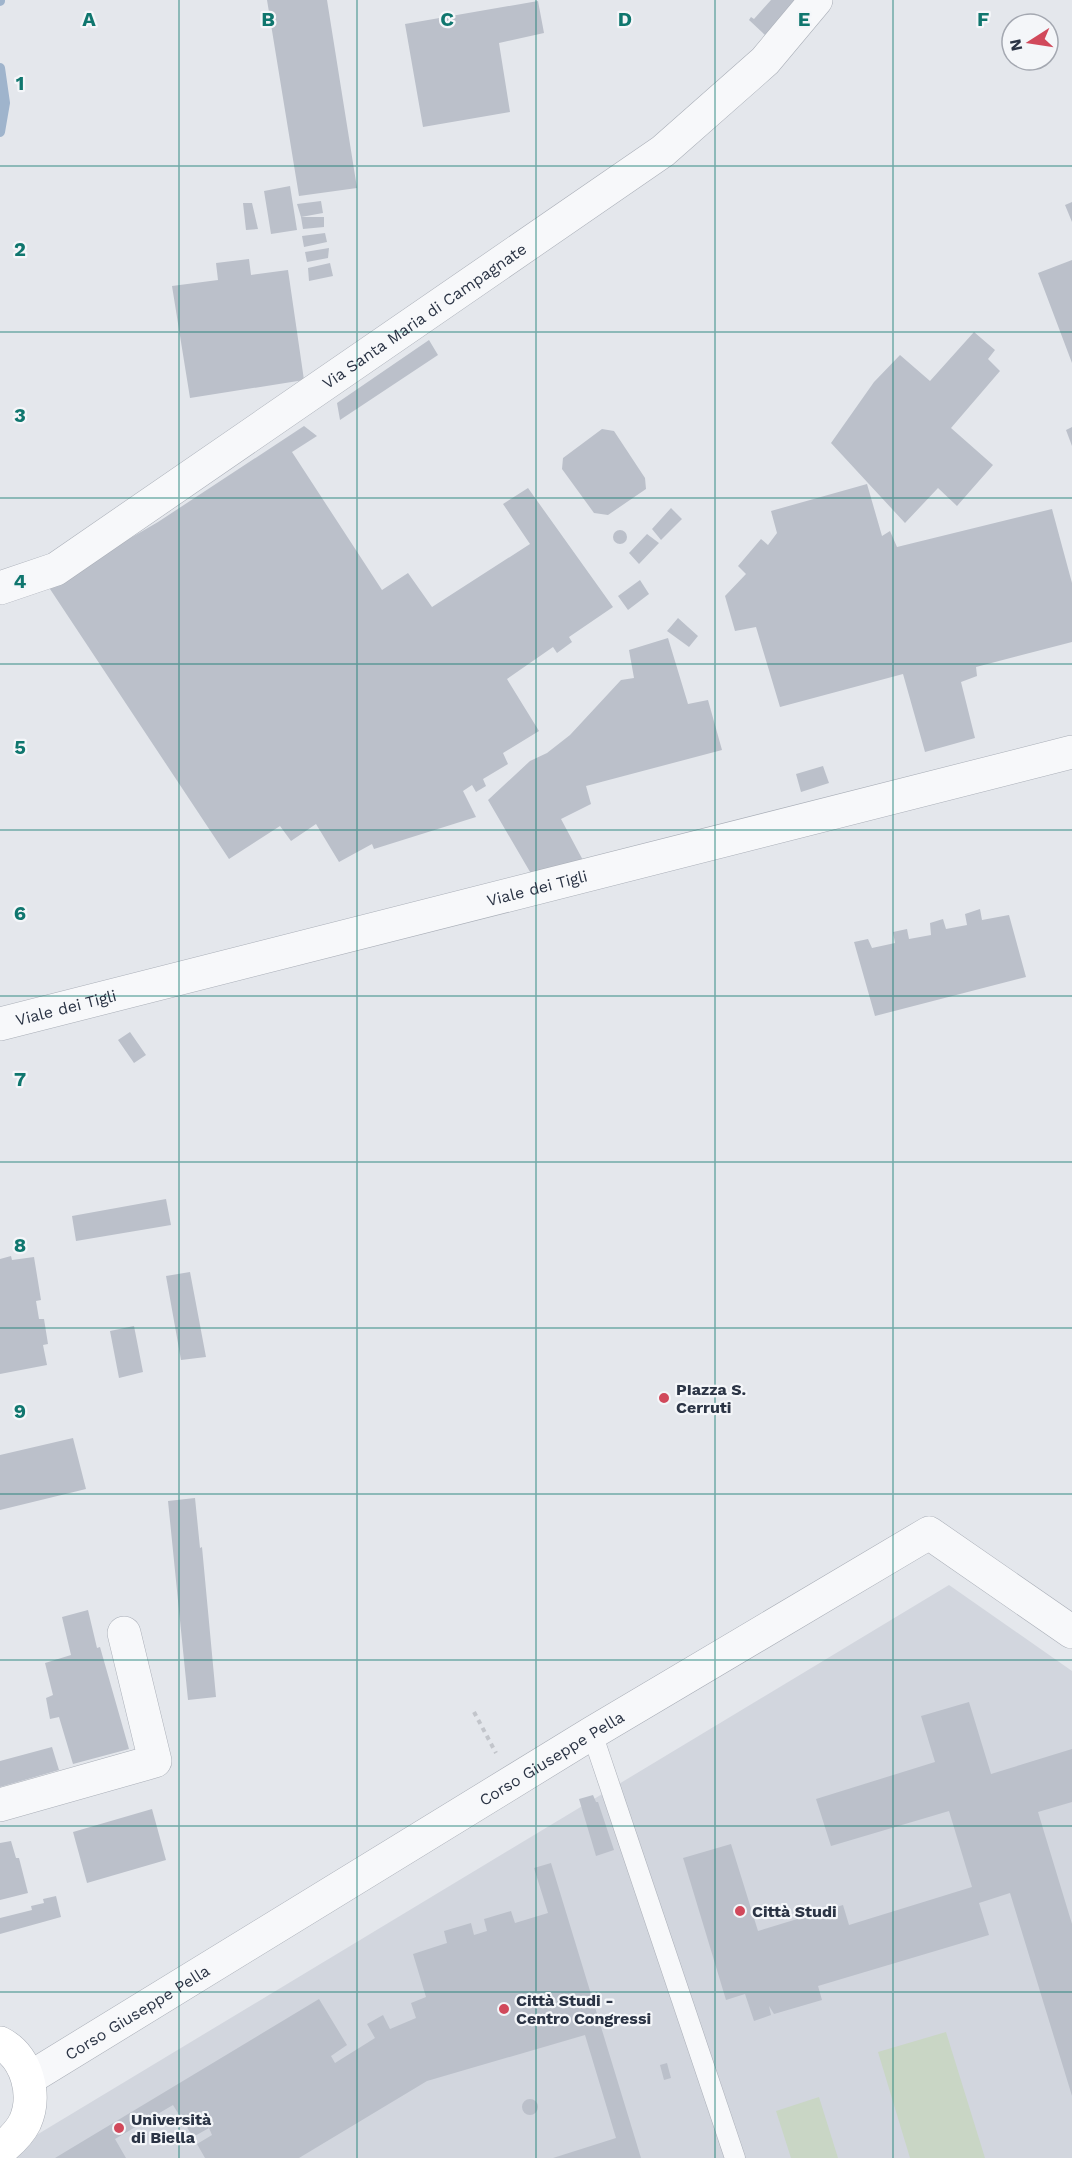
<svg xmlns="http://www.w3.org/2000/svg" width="1072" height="2158" viewBox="0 0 1072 2158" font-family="'Work Sans',sans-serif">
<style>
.built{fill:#d2d6de}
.green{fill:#c9d6c5}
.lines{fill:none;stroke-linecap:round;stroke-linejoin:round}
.stream{stroke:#9fb4cc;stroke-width:10}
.building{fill:#bbc0ca}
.service-casing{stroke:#a9aeb7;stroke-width:21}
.minor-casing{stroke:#a9aeb7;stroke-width:34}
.secondary-casing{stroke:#a9aeb7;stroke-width:34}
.path{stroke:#c2c5cb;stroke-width:4;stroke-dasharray:4.5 4.5;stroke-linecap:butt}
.service{stroke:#f7f8fa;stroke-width:20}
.minor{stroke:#f7f8fa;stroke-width:33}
.secondary{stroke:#fff;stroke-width:33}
.grid{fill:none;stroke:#0f766e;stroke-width:1.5;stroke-opacity:0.55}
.poi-dot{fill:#d1495b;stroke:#f4f6f9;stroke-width:2}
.labels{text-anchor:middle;stroke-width:4.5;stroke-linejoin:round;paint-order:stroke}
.street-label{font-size:16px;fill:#2b3445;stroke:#f4f6f9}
.poi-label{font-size:16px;font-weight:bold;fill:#2b3445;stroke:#f4f6f9;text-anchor:start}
.grid-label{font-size:20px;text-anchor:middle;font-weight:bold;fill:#0f766e;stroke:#f4f6f9;stroke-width:4.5;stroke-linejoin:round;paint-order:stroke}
</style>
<rect width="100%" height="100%" fill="#e4e7ec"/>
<path class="built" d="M949 1585 1072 1671V2158H12L10 2151Z"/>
<path class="green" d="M946 2032 985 2158H910L878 2052Z
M819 2097 838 2158H791L776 2111Z"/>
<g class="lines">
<path class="stream" d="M0 1V0
M0 68 5 103 0 132"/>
</g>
<path class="building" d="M267 0H327L357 188 299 196Z
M771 0H796L766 36 749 20 751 17 754 19Z
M538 1 544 33 499 43 510 112 423 127 405 24Z
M290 186 297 230 271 234 264 191Z
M321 201 323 213 301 217 297 204Z
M1072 202V222L1065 205Z
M243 203H252L258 229 246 230Z
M301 217H324V227L303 229Z
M325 233 327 242 304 247 302 236Z
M329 248 328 258 307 262 305 252Z
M249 259 251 275 288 270 304 380 190 398 172 286 218 280 216 263Z
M1072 260V363L1038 273Z
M330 263 333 276 309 281 308 268Z
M974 332 995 350 988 359 1000 371 951 428 993 465 957 506 938 488 905 523 831 443 874 382 900 355 930 381Z
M429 340 438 355 340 420 337 403Z
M304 426 317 436 292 452 382 590 408 573 432 607 530 544 503 504 528 488 613 607 569 637 572 642 557 653 553 647 507 679 539 731 503 753 508 764 483 779 486 786 476 792 472 785 463 791 476 817 374 849 372 844 339 862 316 824 291 841 280 826 229 859 48 586 158 522Z
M1072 427V446L1066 430Z
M602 429 614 431 645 478 646 489 608 515 594 513 562 469 563 458Z
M867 484 882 536 890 531 897 547 1052 509 1072 583V642L976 667 977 676 961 682 975 738 925 752 903 674 780 707 756 627 735 631 725 596 746 574 738 566 761 539 768 545 777 533 771 511Z
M671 508 682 519 661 540 652 529Z
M613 537a7 7 0 1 1 14 0a7 7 0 1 1-14 0Z
M647 534 659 543 639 564 629 553Z
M640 580 649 594 628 610 618 596Z
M678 618 698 636 689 647 667 631Z
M668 638 688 704 708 700 722 750 586 786 591 804 561 819 585 864 533 877 488 800 530 761 547 753 570 735 621 680 634 678 629 650Z
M823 766 829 783 801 792 796 774Z
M980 909 982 920 1009 915 1026 977 875 1016 854 942 868 939 872 948 895 943 893 932 907 929 909 939 931 935 930 923 943 919 946 929 967 925 965 914Z
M130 1032 146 1055 134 1063 118 1040Z
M166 1199 171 1225 76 1241 72 1216Z
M11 1256 12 1260 34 1257 41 1300 36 1301 39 1319H44L48 1344 43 1345 47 1365 0 1374V1259Z
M190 1272 206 1357 181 1360 166 1276Z
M134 1326 143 1372 119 1378 110 1331Z
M73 1438 86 1489 0 1510V1455Z
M195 1498 200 1548 202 1547 216 1697 188 1700 168 1501Z
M88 1610 97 1648 100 1647 129 1749 73 1764 59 1717 50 1719 46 1698 53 1695 45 1663 71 1655 62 1617Z
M969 1702 991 1774 1072 1749V1802L1038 1812 1072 1924V2096L1010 1893 979 1903 989 1935 818 1986 822 2000 774 2014 769 2006 771 2015 754 2021 745 1994 726 2000 684 1861 683 1858 731 1844 758 1931 843 1905 849 1925 972 1887 949 1811 831 1846 816 1799 935 1762 921 1716Z
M52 1747 59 1770 0 1787V1761Z
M593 1795 596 1802H598L614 1850 596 1856 579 1799Z
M152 1809 166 1860 87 1883 73 1832Z
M11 1841 16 1858H19L28 1893 0 1900V1843Z
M551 1863 641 2158H553L616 2138 585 2035 427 2081 299 2158H205L197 2144 212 2135 209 2128 193 2137 173 2105 115 2139 126 2158H55L319 1999 347 2045 331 2056 335 2063 375 2038 367 2024 383 2015 390 2029 416 2018 411 2003 426 1997 413 1954 447 1943 444 1931 471 1923 474 1935 487 1931 484 1919 511 1911 515 1923 548 1913 534 1868Z
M56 1896 61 1917 0 1934V1918L32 1910 31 1906 44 1903 43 1899Z
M667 2063 671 2078 664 2080 660 2065Z
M522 2107a8 8 0 1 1 16 0a8 8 0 1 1-16 0Z"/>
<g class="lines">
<g class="service-casing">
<path id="service" d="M592 1733 735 2158"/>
</g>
<g class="minor-casing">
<g id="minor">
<path id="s1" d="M0 588 56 569 663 151 765 61 816 0"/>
<path id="s2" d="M0 1024 1072 752"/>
<path d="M0 1805 155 1761 124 1633"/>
<path id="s3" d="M28 2079 592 1733 929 1533 1072 1632"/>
</g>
</g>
<g class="secondary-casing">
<path id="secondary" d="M0 2043C27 2057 37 2095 25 2122 19 2134 10 2142 0 2150"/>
</g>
<path class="path" d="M474 1712 496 1753"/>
<use href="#service" class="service"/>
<use href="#minor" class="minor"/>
<use href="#secondary" class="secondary"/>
</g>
<path class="grid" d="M179 0V2158M357 0V2158M536 0V2158M715 0V2158M893 0V2158M0 166H1072M0 332H1072M0 498H1072M0 664H1072M0 830H1072M0 996H1072M0 1162H1072M0 1328H1072M0 1494H1072M0 1660H1072M0 1826H1072M0 1992H1072"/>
<g class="poi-dot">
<circle cx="664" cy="1398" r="6"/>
<circle cx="740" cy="1911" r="6"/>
<circle cx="504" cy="2009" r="6"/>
<circle cx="119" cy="2128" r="6"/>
</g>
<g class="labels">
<g class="street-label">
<text dy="6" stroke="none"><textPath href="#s1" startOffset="506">Via Santa Maria di Campagnate</textPath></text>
<text dy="6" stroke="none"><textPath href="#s2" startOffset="554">Viale dei Tigli</textPath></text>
<text dy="6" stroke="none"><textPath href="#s2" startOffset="68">Viale dei Tigli</textPath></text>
<text dy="6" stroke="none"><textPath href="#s3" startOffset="614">Corso Giuseppe Pella</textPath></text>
<text dy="6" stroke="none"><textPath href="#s3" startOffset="128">Corso Giuseppe Pella</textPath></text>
</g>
<g class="poi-label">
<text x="676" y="1395">PIazza S.<tspan x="676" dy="18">Cerruti</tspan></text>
<text x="752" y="1917">Città Studi</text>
<text x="516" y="2006">Città Studi -<tspan x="516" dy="18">Centro Congressi</tspan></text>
<text x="131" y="2125">Università<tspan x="131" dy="18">di Biella</tspan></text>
</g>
</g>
<g class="grid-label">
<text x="89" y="26">A</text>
<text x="268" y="26">B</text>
<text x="447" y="26">C</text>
<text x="625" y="26">D</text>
<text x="804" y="26">E</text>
<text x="983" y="26">F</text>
<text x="20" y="90">1</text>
<text x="20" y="256">2</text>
<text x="20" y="422">3</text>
<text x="20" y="588">4</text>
<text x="20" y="754">5</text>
<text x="20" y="920">6</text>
<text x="20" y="1086">7</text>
<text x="20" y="1252">8</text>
<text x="20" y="1418">9</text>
</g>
<g transform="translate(1030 42) rotate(258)"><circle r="28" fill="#f4f6f9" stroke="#a4a8b1" stroke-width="1.5"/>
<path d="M0-4.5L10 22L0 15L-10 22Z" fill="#d1495b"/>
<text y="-9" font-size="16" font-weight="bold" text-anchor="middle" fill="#2b3445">N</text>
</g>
</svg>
